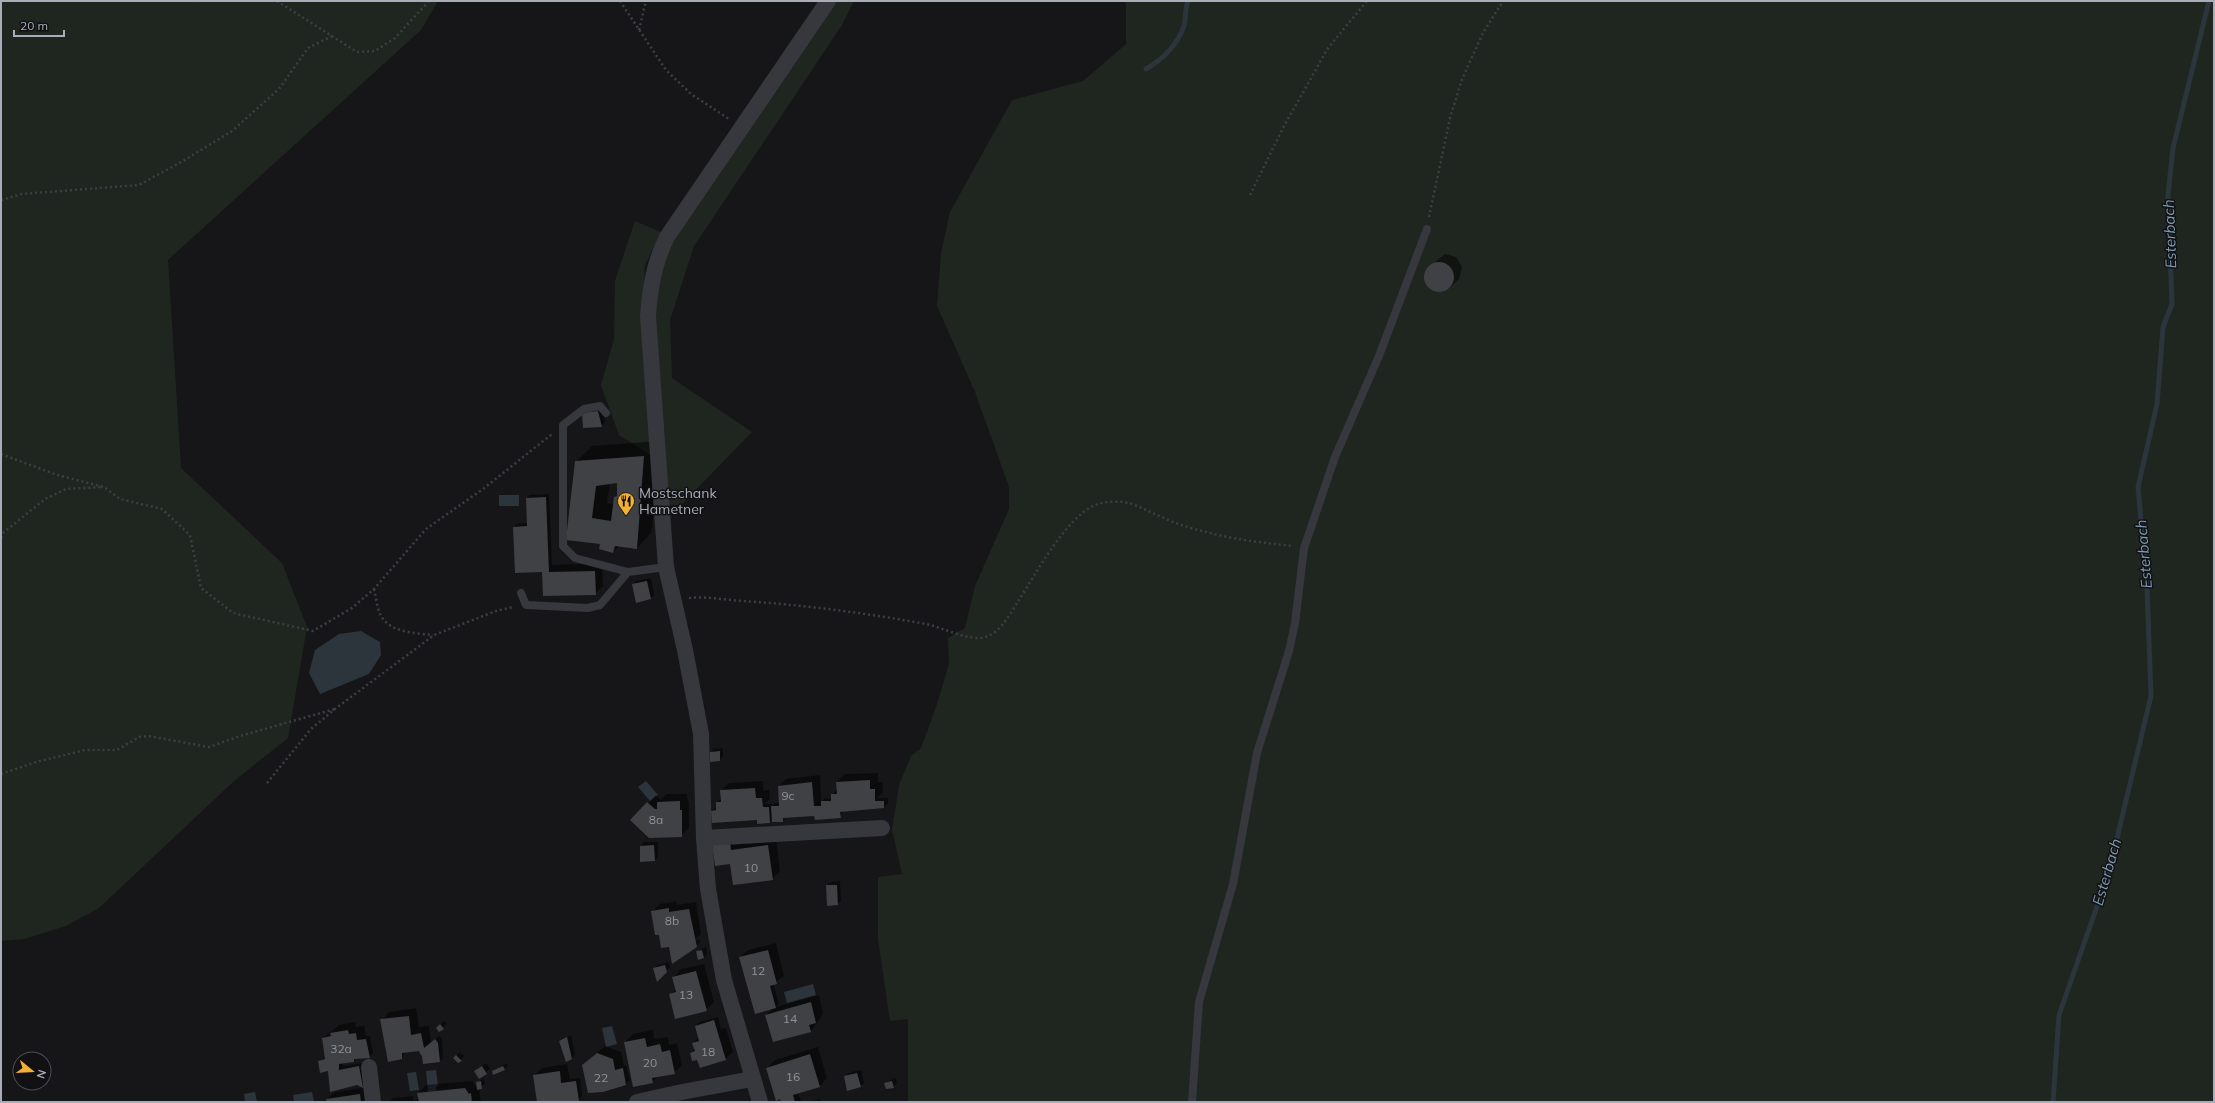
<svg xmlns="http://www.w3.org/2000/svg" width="2215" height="1103" viewBox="0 0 2215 1103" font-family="Mulish,sans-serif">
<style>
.green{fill:#1e261f}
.water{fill:#2c353c}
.shadow{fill:#0007;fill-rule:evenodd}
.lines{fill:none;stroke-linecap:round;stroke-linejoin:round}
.stream{stroke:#2c353c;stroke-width:5}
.building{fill:#404145;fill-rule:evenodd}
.path{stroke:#3d3f44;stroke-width:2.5;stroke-dasharray:2 3;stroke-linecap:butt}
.service{stroke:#37383d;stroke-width:8}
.minor{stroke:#37383d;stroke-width:16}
.labels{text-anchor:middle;stroke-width:3;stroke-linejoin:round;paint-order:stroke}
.number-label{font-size:12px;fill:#8e929b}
.poi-label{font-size:14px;fill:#a8adb8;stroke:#111113;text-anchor:start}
.water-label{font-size:15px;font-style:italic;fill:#7f9bb3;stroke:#111113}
</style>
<rect width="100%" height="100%" fill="#161618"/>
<path class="green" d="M1 1H438L421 30 168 260 181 468 282 563 307 627 288 738 233 782 99 908 66 926 24 939 1 941Z
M834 1H854L842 25 694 246 670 320 672 378 752 432 681 505H669L653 315 660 264 679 228Z
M1126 1H2214V1102H908V1019L890 1021 878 939V877L902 874 892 830 899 785 911 756 921 748 936 707 949 664 948 638 965 628 975 586 1009 509V487L975 392 937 306 941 253 950 212 1012 100 1083 81 1126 44Z
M635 221 661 232 645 265 642 312 653 457 619 435 601 385 614 339 615 281Z"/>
<path class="water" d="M499 495H519V506H499Z
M361 631 380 642 381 655 369 674 320 694 309 673 315 650 339 634Z
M646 781 658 795 650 801 638 787Z
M813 984 816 995 787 1003 784 992Z
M612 1026 617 1044 606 1047 602 1028Z
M436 1070 438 1086 436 1087V1091L428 1092 426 1071Z
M416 1072 419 1090 410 1091 407 1073Z
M255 1092 257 1102H245L244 1094Z
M312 1092 314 1102H294L293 1095Z"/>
<path class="shadow" d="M1445 254 1456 257 1462 267 1459 279 1451 287 1440 291 1430 288 1425 278 1428 268Z
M601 408 605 422 601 426 586 409Z
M659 441 652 532 637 548 619 546 613 552 601 543 567 539 576 462 592 446ZM618 482V494L615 497 614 504 607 503 610 483Z
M549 494 552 565 602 563 603 586 595 594 543 573 514 527 517 524 528 523 527 498 530 495Z
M651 578 654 595 651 598 633 585 636 581Z
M723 748V756L720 760 711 752 714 749Z
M878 773V782H882L883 792 877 798H888V804L884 807 843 811 840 817 815 815 786 817 783 821 772 819 770 822 712 811 717 807V803L721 798V790L729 783 763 781V791L769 790 770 799 764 804H772V806L775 803H780L779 786 786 779 820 775 821 802 825 798 832 799V795L837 789V782L845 774Z
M666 794H687L688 802H689V828L681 836 632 820 656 795 661 800Z
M776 838 780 871 772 879 731 863 713 845 733 839 734 846 737 843Z
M644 842H658V857L655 860 641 861V846Z
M840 881 841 901 838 904 827 885 831 882Z
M676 901 677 905 696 902 701 934 695 940H700V942L696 946 670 948 660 933 652 912 660 904Z
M776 943 784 976 773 984 779 1004 776 1007 819 995 823 1014 811 1031 766 1015 773 1008 740 957 748 950Z
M706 947 707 954 704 958 697 951Z
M669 962 670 967 657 980 654 968 658 965Z
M704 964 714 1002 706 1010 670 995 676 989 674 977 681 969Z
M416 1008 419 1027 429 1026 431 1042 439 1036 442 1039 443 1058 440 1061 422 1049 405 1052 402 1058 386 1054 382 1020 389 1012Z
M718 1017 721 1029 726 1028 733 1052 725 1059H698L691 1053 695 1049 693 1043 699 1037 696 1026 699 1022Z
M444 1021 447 1024 440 1031 437 1028Z
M355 1022 356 1027 364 1026 366 1036H370L373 1053 369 1057 356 1058 354 1061 342 1063 343 1066 363 1063 366 1084 362 1087 328 1070 319 1061 326 1057 323 1038 339 1025Z
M653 1030 654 1039 668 1037 669 1045 677 1043 682 1065 674 1073 658 1076 652 1082 625 1042 633 1034Z
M571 1035 575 1055 571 1059 560 1041Z
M605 1046 621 1052 624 1066 626 1065 630 1080 626 1084 619 1085 583 1065Z
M818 1047 827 1078 820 1086 797 1093 802 1102H782L767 1068 775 1060Z
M460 1052 464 1056 458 1062 454 1058Z
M486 1063 490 1069 480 1077 475 1071Z
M507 1063 508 1066 504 1069 493 1071Z
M567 1064 570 1079 580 1078 582 1096 578 1100 566 1102H538L534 1076 542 1068Z
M861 1070 864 1083 860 1086 845 1077 848 1073Z
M484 1078 485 1084 479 1088 481 1102H389L393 1098 413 1096 414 1102 419 1097 418 1093 426 1085 472 1081 478 1088 477 1083Z
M895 1078 897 1083 893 1087 885 1083Z
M368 1087 370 1102H328L327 1099 335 1092Z
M820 1099 821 1102H809Z"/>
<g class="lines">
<path class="stream" d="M1146 69C1163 59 1177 46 1184 26 1186 17 1185 9 1188 1
M2053 1102 2059 1015 2109 872 2151 696 2147 587 2138 487 2157 404 2163 327 2172 304 2168 195 2173 148 2209 1"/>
</g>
<path class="building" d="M1424 277a15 15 0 1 1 30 0a15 15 0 1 1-30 0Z
M598 411 602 427 583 428 582 413Z
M644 456 637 549 615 546 613 553 599 549 600 544 566 540 575 461ZM617 483V496L614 497 611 521 592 518 596 486Z
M546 497 549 572 595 571 596 595 543 596 542 572 515 573 513 527 527 526 526 498Z
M647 581 651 599 636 603 632 584Z
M720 751V761L710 762V752Z
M870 780V789H875V801H884V808L840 812 841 818 815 820 814 816 798 817 783 818V822H772L771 806H779L778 786 812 782 814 806H821V801H831V794H837L836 782Z
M755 788 756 798H762L763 807H769L770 823 757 824V820L712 823 711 811 716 810V802H721L720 790Z
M680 801V810H682V837L649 838 630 820 647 802 655 809H657V802Z
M730 842 731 850 768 845 773 880 733 885 730 864 715 866 712 844Z
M654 845 655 861 640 862V846Z
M826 885H837L838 905 827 906Z
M669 908V912L689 909 697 947 672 964 669 947 661 948 659 935H655L651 911Z
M702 950 704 958 698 960 696 951Z
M768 950 777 984 770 986 776 1008 755 1014 739 957Z
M665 965 667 972 657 982 653 968Z
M696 971 707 1011 675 1019 669 994 676 992 672 977Z
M811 1002 816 1023 809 1025 811 1032 773 1042 765 1015Z
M409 1016 411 1035 421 1033 424 1048 435 1039 438 1043 440 1062 423 1064 422 1056 419 1052 420 1051 402 1053V1059L388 1062 380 1019Z
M714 1020 726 1060 700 1068 697 1060 692 1061 690 1053 695 1051 692 1043 699 1041 695 1026Z
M440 1024 444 1029 439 1032 436 1028Z
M348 1030 349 1034 356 1033 357 1040 366 1039 370 1058 354 1059V1062L339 1064V1070L359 1066 363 1088 357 1085 330 1092 328 1071 320 1073 318 1061 325 1059 322 1038 331 1036 330 1033Z
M567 1037 572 1059 566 1062 559 1041Z
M645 1038 647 1047 660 1044 662 1052 670 1050 675 1074 652 1078 653 1083 633 1087 624 1042Z
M597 1053 613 1059 615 1070 623 1068 626 1085 603 1092 588 1093 582 1065Z
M810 1054 820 1087 793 1095 795 1102H781L780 1099 776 1101 766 1068Z
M456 1055 462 1061 458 1063 453 1058Z
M482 1066 487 1074 479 1079 474 1071Z
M503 1066 505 1070 493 1075 492 1071Z
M560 1071 561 1083 576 1081 579 1101 537 1102 533 1075Z
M857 1073 861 1087 847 1091 844 1076Z
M481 1081 482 1089 477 1090 476 1082Z
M892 1081 894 1088 886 1089 884 1083Z
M465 1088 469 1094 471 1093 472 1102H419L417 1093Z
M360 1094 361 1102H327L326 1099Z"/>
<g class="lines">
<path class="path" d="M194 1H203
M277 1 357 52 375 51 395 38 429 1
M620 1 666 70 691 94 729 119
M639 30 646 1
M1250 195 1284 126 1328 48 1367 1
M1 200 22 194 139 185 183 161 232 131 279 89 308 48 332 36
M1429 217 1450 118 1462 79 1483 33 1503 1
M1 454 57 475 104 487 120 499 162 509 190 535 201 588 233 613 313 631 352 608 374 589 426 529 483 489 552 434
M1 538 4 532 45 499 66 489 102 487
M374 589C376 597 377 607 380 614 389 633 415 633 433 635
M689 598C706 596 725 600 743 601 805 605 865 613 926 624 942 627 970 642 985 637 1001 633 1011 612 1019 600 1036 573 1066 518 1095 505 1105 501 1119 501 1129 503 1144 508 1158 516 1173 522 1211 536 1252 542 1293 546
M1 774 36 762 85 750H117L139 737 148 736 209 747 240 736 335 709
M267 783 311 729 335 709 434 635 496 611 513 607"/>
<path class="service" d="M606 413 600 406 584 409 563 425V546L575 558 628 572 666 567
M521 593 526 605 588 608 600 605 628 572
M1192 1102 1199 1002 1233 884 1257 753 1289 651 1295 623 1304 548 1335 457 1379 356 1427 229"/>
<path class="minor" d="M704 838 882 828
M369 1067 373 1102
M637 1102 682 1092 752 1079
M760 1102 724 980 708 889 704 838 701 734 685 650 666 567 648 316C650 288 654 263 667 237L828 1"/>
</g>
<defs>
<g id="restaurant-pin" transform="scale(0.9)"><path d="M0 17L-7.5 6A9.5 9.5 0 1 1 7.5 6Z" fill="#f2b134" stroke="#111113"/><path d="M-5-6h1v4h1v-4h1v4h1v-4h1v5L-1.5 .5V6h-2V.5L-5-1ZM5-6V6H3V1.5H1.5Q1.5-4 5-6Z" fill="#111"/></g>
</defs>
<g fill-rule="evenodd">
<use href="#restaurant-pin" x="626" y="501"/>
</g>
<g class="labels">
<g class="number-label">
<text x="788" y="800">9c</text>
<text x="656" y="824">8a</text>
<text x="751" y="872">10</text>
<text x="672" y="925">8b</text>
<text x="758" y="975">12</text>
<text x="686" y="999">13</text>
<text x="790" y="1023">14</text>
<text x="341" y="1053">32a</text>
<text x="708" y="1056">18</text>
<text x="650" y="1067">20</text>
<text x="793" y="1081">16</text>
<text x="601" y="1082">22</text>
</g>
<g class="poi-label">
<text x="639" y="498">Mostschank<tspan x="639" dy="16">Hametner</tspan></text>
</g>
<g class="water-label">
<text transform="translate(2170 234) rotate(-92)" y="5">Esterbach</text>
<text transform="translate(2144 554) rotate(-95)" y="5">Esterbach</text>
<text transform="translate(2107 872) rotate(-74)" y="5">Esterbach</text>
</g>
</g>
<rect width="2215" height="1103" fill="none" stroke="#a8adb8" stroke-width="4"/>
<g transform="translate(32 1071) rotate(108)"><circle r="19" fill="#111113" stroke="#4d4f55"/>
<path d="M0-3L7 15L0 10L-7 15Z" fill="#f2b134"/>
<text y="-6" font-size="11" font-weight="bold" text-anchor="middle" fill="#a8adb8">N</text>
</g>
<path d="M14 30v6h50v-6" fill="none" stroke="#a8adb8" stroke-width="2"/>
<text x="20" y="30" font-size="12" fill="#a8adb8" stroke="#111113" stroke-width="3" paint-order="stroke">20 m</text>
</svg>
